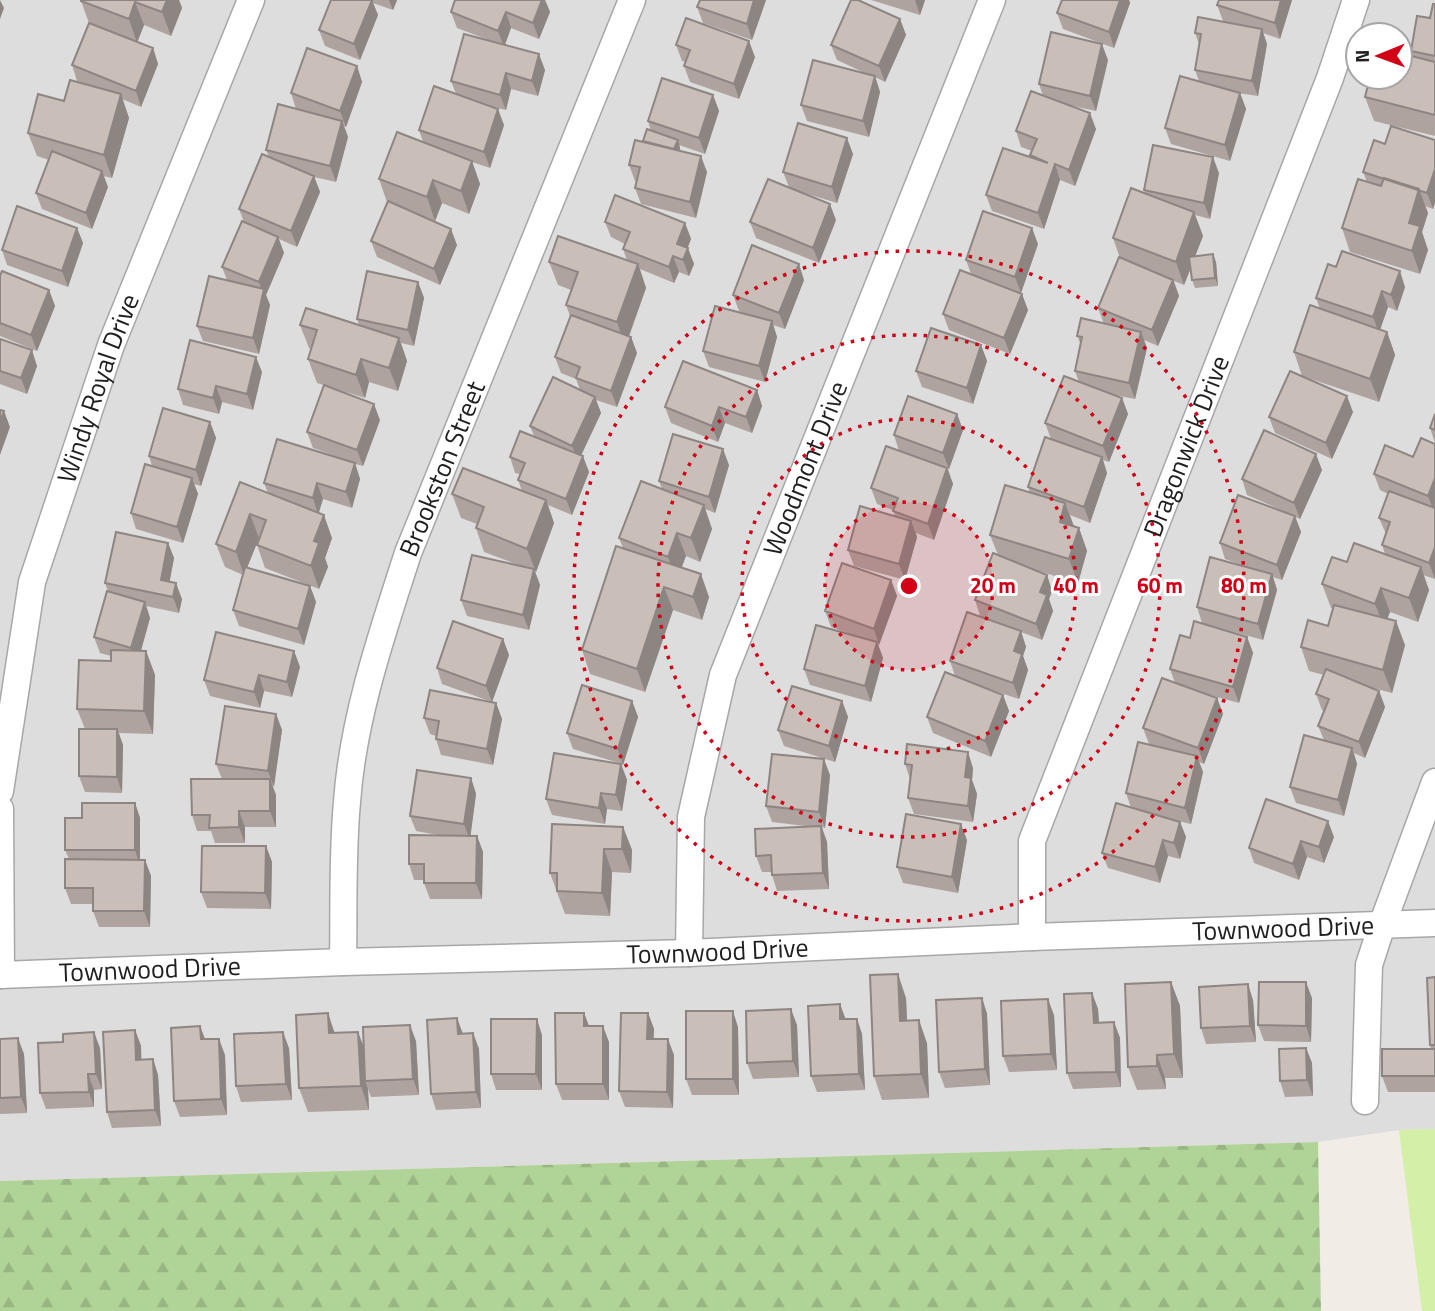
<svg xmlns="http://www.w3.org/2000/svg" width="1435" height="1311" viewBox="0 0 1435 1311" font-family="'Titillium Web',sans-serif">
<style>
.residential{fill:#dedddd;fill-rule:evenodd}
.grass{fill:#d3efa8}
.forest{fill:url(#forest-firs)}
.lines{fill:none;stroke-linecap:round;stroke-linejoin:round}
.minor-casing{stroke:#a7a7a7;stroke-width:29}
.minor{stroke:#fff;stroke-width:26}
.wall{fill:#aea39f}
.shaded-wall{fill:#8d8582}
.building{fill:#cabeb9;stroke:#8d8582;stroke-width:2}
.ring{fill:none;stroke:#d10017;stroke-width:3.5;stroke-dasharray:3.5 7}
.labels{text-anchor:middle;stroke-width:6;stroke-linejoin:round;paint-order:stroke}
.street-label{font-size:26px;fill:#202020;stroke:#fff}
.centre{fill:#d10017;stroke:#fff;stroke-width:3.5}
.ring-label{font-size:21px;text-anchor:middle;font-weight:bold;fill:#d10017;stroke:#fff;stroke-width:6;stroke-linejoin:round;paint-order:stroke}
</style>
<defs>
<pattern id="forest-firs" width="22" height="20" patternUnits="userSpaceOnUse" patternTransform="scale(1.75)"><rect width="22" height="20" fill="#b0d497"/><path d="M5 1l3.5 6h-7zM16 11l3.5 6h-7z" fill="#97b682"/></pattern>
</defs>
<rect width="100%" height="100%" fill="#f2ece6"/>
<path class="residential" d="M0 0H1435V1129L1399 1130 1318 1142 0 1181ZM1358 35H1400V77H1358Z"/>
<path class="grass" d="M1435 1129V1311H1422L1399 1130Z"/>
<path class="forest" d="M1318 1142 1321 1311H0V1181Z"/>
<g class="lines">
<g class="minor-casing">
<g id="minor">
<path id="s1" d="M0 791 32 582 111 345 251 0"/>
<path d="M0 809 1 975"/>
<path id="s2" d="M1032 937V841L1330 78 1356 0"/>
<path id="s3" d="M689 953 691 817 723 675 992 0"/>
<path id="s4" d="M343 962C344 909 342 855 347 802 353 717 382 634 408 553L632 0"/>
<path id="s5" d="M0 975 343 962 689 953 1032 937 1435 923"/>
<path d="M1365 1101 1369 965 1382 925 1435 782"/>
</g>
</g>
<use href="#minor" class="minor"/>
</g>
<path class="wall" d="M179 0 182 8 171 36 144 25 137 42 153 48 158 64 141 107 122 99 129 118 112 178 103 176 108 187 92 229 42 209 36 193 49 160 37 156 28 133 64 101 86 84 77 81 72 65 89 23 81 1Z
M331 0H397L393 10 373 3 378 15 360 60 325 46 319 30Z
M455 0H545L550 12 539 39 511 28 505 45 545 70 538 96 511 89 506 110 493 107 504 125 490 168 472 162 480 184 469 214 442 203 435 221 412 212 457 245 440 285 377 257 371 241 387 202 379 179 423 142 419 130 456 94 451 81 486 39 457 28 451 12Z
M766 0 752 40 703 23 697 7Z
M871 0H925L920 15Z
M1062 0H1129L1130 3 1114 48 1063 29 1057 13Z
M1292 0 1280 39 1263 33 1267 44 1258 96 1238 93H1240L1246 109 1230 161 1171 144 1165 128 1199 81 1195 70 1199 44 1195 33 1223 21 1217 5Z
M1435 4V136L1374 121 1365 97 1400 77 1412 56 1411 51 1430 18Z
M900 19 906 35 885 82 875 77 880 92 869 137 807 121 801 105 869 75 837 60 831 45Z
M676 45 755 57 739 99 690 82 684 66 686 62 682 61Z
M1108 60 1096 111 1068 105 1096 129 1075 186 1060 180 1044 229 992 211 986 195 1031 158 1030 155 1032 151 1021 147 1016 131 1043 96 1039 84Z
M357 66 362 82 346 127 344 126 348 137 336 182 314 177 320 192 297 247 279 239 284 253 266 295 270 305 259 354 203 341 197 326 227 280 222 267 244 222 239 209 269 157 266 150 296 109 291 93Z
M713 95 719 111 705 154 679 145 680 148V151L707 172 696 218 641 204 635 188 637 181H635L629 165 643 141 651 131 648 121Z
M1435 140 1433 209 1425 206 1428 213 1422 232 1428 250 1420 274 1350 252 1342 228 1367 182 1363 172 1385 144Z
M853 154 837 203 791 189 836 220 819 263 756 238 750 222 789 187 783 172Z
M1219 173 1210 219 1195 215 1203 236 1195 256 1216 262 1218 286 1195 288 1192 280 1191 268 1184 285 1174 281 1179 296 1158 346 1144 340 1147 348 1135 399 1110 394 1122 398 1128 414 1109 462 1103 460 1107 473 1090 523 1070 515 1074 526 1079 528 1087 551 1078 583 1032 569 1047 575 1052 591 1049 599 1053 611 1042 640 1021 632 1026 647 1023 656 1028 670 1019 699 977 685 1003 695 1009 711 991 757 933 733 927 717 955 676 950 661 1007 626 980 616 975 600 998 555 990 535 1030 493 1028 487 1051 439 1045 423 1079 382 1075 371 1081 345 1077 336 1104 324 1098 308 1120 258 1113 238 1145 194 1144 190Z
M605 222 685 223 691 239 687 248 694 264 689 276 679 272 674 283 640 269 646 288 629 337H631L637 353 617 407 596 400 601 413 581 455 589 472 572 515 548 505 554 523 536 572H535L540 585 529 630 467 616 461 600 521 566 484 552 476 528 477 524 461 518 452 494 522 491 518 480 520 474 515 473 510 457 534 436 530 426 580 390 576 379 561 373 555 357 570 316 566 305 571 290 558 285 549 262 627 260 623 249 625 244 611 237Z
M77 228 83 243 68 287 7 265 2 250Z
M1038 244 1021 293 1028 310 1010 354 949 330 943 314 971 274 966 260Z
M0 276 49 290 55 306 37 351 0 336Z
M804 280 785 329 773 325 777 337 765 382 709 367 703 351 747 314 739 311 733 295Z
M418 282 424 298 414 346 401 343 407 361 398 391 369 382 365 398 317 383 308 359 311 349 309 348 300 325H359L357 319Z
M1405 287 1397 311 1388 307 1380 329 1387 332 1395 355 1379 402 1302 376 1294 352 1320 309 1316 298Z
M0 339 37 366 27 394 0 384Z
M981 345 987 361 973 404 922 387 916 371Z
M262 372 253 410 222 402 219 414 183 405 178 389Z
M757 390 762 406 752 433 725 423 718 442 671 423 665 407Z
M1353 412 1332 459 1275 433 1269 417Z
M957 414 963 430 949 469H948L953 484 934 540 916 533 917 537 905 580 854 566 848 550 895 516 893 510 877 504 871 488 899 451 894 435Z
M1435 414V443L1430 428Z
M380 420 363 466 355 464 360 479 352 508 323 499 319 513 332 538 325 558 328 567 319 589 265 568 257 545 259 538 247 568 310 586 316 602 304 645 239 626 233 610 243 575 225 567 216 544 268 493 264 483 349 461 313 448 307 432Z
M210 422 216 438 201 486 194 484 198 494 183 543 136 529 131 513 152 466 149 456Z
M1435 444V579L1423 575 1429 590 1418 622 1390 612 1387 619 1405 645 1392 693 1373 688 1379 691 1385 707 1365 758 1354 753 1357 764 1344 816 1296 803 1290 787 1324 740 1318 726 1324 711 1322 710 1316 694 1324 675 1309 671 1301 647 1328 626 1333 609 1331 608 1322 584 1347 562 1385 554 1382 545 1386 534 1379 518 1388 494 1380 490 1374 474 1413 457Z
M729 465 715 513 705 509 712 529 700 562 686 556 682 567 709 597 702 620 673 610 645 692 590 674 582 650 623 548 619 538 662 489 659 481Z
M1322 470 1300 519 1295 517 1301 532 1282 580 1273 577 1277 590 1263 640 1202 623 1197 607 1250 568 1225 559 1220 543 1292 515 1247 495 1242 479Z
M168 543 174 558 169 582 182 599 179 613 146 606 150 618 141 651H146L155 675 153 734 119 733 123 745 122 793 85 792 79 776 85 729 77 709 111 661V656L100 653 94 637 108 591 105 583Z
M891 580 897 596 879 645 878 644 883 658 871 702 810 685 804 669 853 635 831 627 825 611Z
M1247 637 1253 653 1239 703 1203 693 1217 698 1223 714 1204 764 1199 762 1203 772 1191 824 1170 819 1180 822 1186 837 1180 859 1168 856 1160 883 1108 868 1102 853 1131 808 1126 793 1149 744 1143 728 1175 683 1170 669 1190 638Z
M503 639 509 655 492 702 442 684 437 668Z
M294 651 300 667 292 697 264 691 260 708 210 696 204 680Z
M632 701 638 717 623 765 621 764 627 780 622 811 607 809 605 824 552 815 546 799 619 763 573 749 567 733Z
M842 701 848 717 835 762 784 746 778 730Z
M496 703 502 719 493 765 441 755 436 739V736L430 734 424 718Z
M276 714 282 730 273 787 276 795V827H245V843H215L211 831H197L192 815 222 779 216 764Z
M905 764 973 768 972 780 977 794 973 822 914 814 908 798 910 779Z
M830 775 825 828 822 827 827 842 829 889 777 891 771 872H762L756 856 814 827 772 822 766 806Z
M471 778 476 794 470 836H477L483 852 482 899H430L424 883V880H414L409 864 444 836 416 831 410 816Z
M135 803 140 818V860H145L151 876 150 927H99L93 911V904H71L65 888 69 859 65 850 82 818Z
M623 827 632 850 631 873 612 872 610 916 565 914 550 873Z
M1334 837 1324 863 1307 857 1299 880 1254 863 1249 848Z
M967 840 958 893 903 883 897 867Z
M266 846 272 862 271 909 207 908 201 892Z
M1435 977V1092H1388L1382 1076 1431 1049 1430 1045Z
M1171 982 1180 1006 1183 1078H1165L1166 1089 1137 1090 1128 1067Z
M1092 993 1098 1009 1099 1023 1114 1022 1120 1038 1121 1087 1073 1089 1067 1073Z
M906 998 907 1020 927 1043 929 1098 882 1100 874 1076Z
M982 998 987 1014 990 1085 945 1088 939 1072Z
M1312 998 1311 1042 1264 1041 1258 1025Z
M1253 1000 1256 1042 1206 1044 1201 1028Z
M584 1013 589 1026 609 1042V1100H562L556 1084Z
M648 1013 654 1029 653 1039 674 1055 673 1108 625 1107 619 1091Z
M1054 1015 1057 1070 1009 1072 1003 1056Z
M845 1019H857L862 1034 865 1090 817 1092 811 1076Z
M797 1025 799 1077 753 1079 747 1063Z
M200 1026 205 1039 225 1055 227 1115 180 1117 174 1101Z
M738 1027 739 1095H692L686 1079Z
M135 1030 141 1046V1060L153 1059 158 1075 161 1126 112 1128 107 1112Z
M335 1033 364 1048 416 1041 419 1095 371 1097 368 1089 369 1110 308 1112 299 1088Z
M473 1033 479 1049 481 1108 436 1110 431 1094 463 1034Z
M542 1035V1090H496L491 1074Z
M0 1039 24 1054 27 1113 0 1114Z
M100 1048 102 1089 94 1090V1107L46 1109 40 1093Z
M289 1048 292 1100 241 1102 236 1086Z
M1306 1048 1312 1063 1313 1096 1285 1097 1280 1081Z"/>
<path class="shaded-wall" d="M0 0 4 8 0 19Z
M167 0H179L182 8 171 36 162 12Z
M372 0 378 15 360 60 354 44Z
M389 0H397L393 10Z
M542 0H545L550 12 539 39 533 23Z
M754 0H766L752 40 747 24Z
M915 0H925L920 15Z
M1120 0H1129L1130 3 1114 48 1109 32Z
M1281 0H1292L1280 39 1275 23Z
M135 2 144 25 137 43 129 19Z
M506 12 511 28 504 47 498 31Z
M900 19 906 35 885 82 879 66Z
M1262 29 1267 44 1258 96 1252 81Z
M749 41 755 57 739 99 734 84Z
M1102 44 1108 60 1096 111 1090 96Z
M153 48 158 64 141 107 136 91Z
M539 54 545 70 538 96 532 81Z
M357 66 362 82 346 127 340 111Z
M506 73 511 89 506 110 500 95Z
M875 76 880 92 869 137 863 121Z
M1240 93 1246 109 1230 161 1225 145Z
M121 94 129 118 112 178 104 155Z
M713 95 719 111 705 154 699 138Z
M498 109 504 125 490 168 484 152Z
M1090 113 1096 129 1075 186 1069 170Z
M342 121 348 137 336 182 330 166Z
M847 138 853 154 837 203 832 187Z
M678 140 680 148 676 161 673 153Z
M701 156 707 172 696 218 690 202Z
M1213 157 1219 173 1210 219 1204 203Z
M472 161 480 184 469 214 461 191Z
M1055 164 1060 180 1044 229 1038 213Z
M1435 169V203L1433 209 1427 193Z
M102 171 108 187 92 229 86 213Z
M314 176 320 192 297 247 291 231Z
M433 180 442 203 435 221 427 197Z
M1419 189 1428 213 1422 232 1428 250 1420 274 1412 251 1409 223Z
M830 204 836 220 819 263 813 248Z
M1194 212 1203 236 1184 285 1176 262Z
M685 223 691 239 683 260 677 244Z
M77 228 83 243 68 287 62 271Z
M1032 228 1038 244 1021 293 1015 277Z
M451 229 457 245 440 285 434 269Z
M278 237 284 253 266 295 270 305 259 354 253 338 263 294 259 282Z
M688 248 694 264 689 276 683 260Z
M1213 254 1216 262 1218 286 1215 278Z
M673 256 679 272 674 283 669 267Z
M638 264 646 288 625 346 617 322Z
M799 264 804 280 785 329 779 313Z
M1400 271 1405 287 1397 311 1391 295Z
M1173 280 1179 296 1158 346 1152 330Z
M418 282 424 298 414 346 408 330Z
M49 290 55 306 37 351 31 335Z
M1382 291 1388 307 1379 333 1373 317Z
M1022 294 1028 310 1010 354 1004 338Z
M772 321 777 337 765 382 759 366Z
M1141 332 1147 348 1135 399 1129 383Z
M1387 332 1395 355 1379 402 1370 379Z
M631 337 637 353 617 407 611 391Z
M399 338 407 361 398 391 389 368Z
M981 345 987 361 973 404 967 388Z
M32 350 37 366 27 394 21 378Z
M256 357 262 372 253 410 247 394Z
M361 359 369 382 365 398 356 375Z
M216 386 222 402 219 414 213 398Z
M757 390 762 406 752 433 746 417Z
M1347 396 1353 412 1332 459 1326 443Z
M595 397 601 413 578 462 572 446Z
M1122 398 1128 414 1109 462 1103 446Z
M374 404 380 420 363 466 357 450Z
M719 407 725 423 718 442 712 426Z
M4 411 10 427 0 455V422Z
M957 414 963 430 949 469 943 453Z
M210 422 216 438 201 486 196 470Z
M723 449 729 465 715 513 709 497Z
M1316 454 1322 470 1300 519 1294 503Z
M583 456 589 472 572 515 566 499Z
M1102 457 1107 473 1090 523 1084 507Z
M355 463 360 479 352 508 346 492Z
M947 468 953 484 934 540 928 524Z
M192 478 198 494 183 543 177 527Z
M1435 478V509L1434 512 1428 496Z
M317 483 323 499 318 514 313 498Z
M546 500 554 523 536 572 527 549Z
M1065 503 1074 527 1060 522Z
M704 505 712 529 700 562 691 538Z
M250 514 259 538 244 575 236 552Z
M324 515 332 538 325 558 328 567 319 589 311 566 314 541Z
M1295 516 1301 532 1282 580 1277 565Z
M911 521 917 537 905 580 899 564Z
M1079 528 1087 551 1078 583 1069 559Z
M677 533 686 556 676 581 668 557Z
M168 543 174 558 167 596 161 580Z
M1435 547V579L1429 563Z
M1421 567 1429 590 1418 622 1409 598Z
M534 569 540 585 529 630 523 615Z
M701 574 709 597 702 620 693 597Z
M1272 574 1277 590 1263 640 1258 624Z
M1047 575 1052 591 1049 599 1053 611 1042 640 1036 624 1040 592Z
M891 580 897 596 879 645 874 629Z
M176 583 182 599 179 613 173 597Z
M310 586 316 602 304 645 298 629Z
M664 587 673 610 645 692 637 669Z
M1381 588 1390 612 1384 627 1375 604Z
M145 602 150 618 137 664 131 648Z
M1396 621 1405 645 1392 693 1383 670Z
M1021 631 1026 647 1023 656 1028 670 1019 699 1013 683 1014 651Z
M1247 637 1253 653 1239 703 1233 687Z
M503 639 509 655 492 702 486 686Z
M877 642 883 658 871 702 865 686Z
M146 651 155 675 153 734 144 711Z
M294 651 300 667 292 697 287 682Z
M259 675 264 691 260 708 254 692Z
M1379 691 1385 707 1365 758 1359 742Z
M1003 695 1009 711 991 757 985 741Z
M1217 698 1223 714 1204 764 1198 748Z
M632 701 638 717 623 765 618 749Z
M842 701 848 717 835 762 829 746Z
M496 703 502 719 493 765 487 749Z
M276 714 282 730 274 787 268 771Z
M117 729 123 745 122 793 117 777Z
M1352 748 1357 764 1344 816 1338 800Z
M968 752 973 768 972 780 977 794 973 822 968 806 965 777Z
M1197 756 1203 772 1191 824 1185 808Z
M824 759 830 775 825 828 819 812Z
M621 764 627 780 622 811 616 795Z
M471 778 476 794 470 840 464 824Z
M270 779 276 795V827L270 811Z
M601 793 607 809 605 824 599 808Z
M135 803 140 818V866L135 850Z
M239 811 245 827V843L239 827Z
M1328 821 1334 837 1324 863 1319 847Z
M1180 822 1186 837 1180 859 1174 843Z
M961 824 967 840 958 893 952 877Z
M821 826 827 842 829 889 823 873Z
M623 827 632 850 631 873 622 849Z
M477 836 483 852 482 899 476 883Z
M1163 840 1168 856 1160 883 1155 867Z
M1301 841 1307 857 1299 880 1293 864Z
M266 846 272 862 271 909 265 893Z
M604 849 612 872 610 916 602 893Z
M145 860 151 876 150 927 144 911Z
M898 974 906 998 908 1044 900 1021Z
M1171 982 1180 1006 1183 1078 1174 1054Z
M1306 982 1312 998 1311 1042 1306 1026Z
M1248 984 1253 1000 1256 1042 1250 1026Z
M1092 993 1098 1009 1100 1039 1094 1023Z
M982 998 987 1014 990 1085 985 1069Z
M1048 999 1054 1015 1057 1070 1051 1054Z
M840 1004 846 1020 840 1019Z
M791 1009 797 1025 799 1077 793 1061Z
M733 1011 738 1027 739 1095 733 1079Z
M328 1013 336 1037 329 1033Z
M584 1013 590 1029 584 1026Z
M648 1013 654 1029 653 1055 647 1039Z
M457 1018 463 1034H458Z
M537 1019 542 1035V1090L536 1074Z
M857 1019 862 1034 865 1090 859 1074Z
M919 1020 927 1043 929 1098 921 1074Z
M1114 1022 1120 1038 1121 1087 1116 1072Z
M410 1025 416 1041 419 1095 413 1079Z
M200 1026 206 1042 201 1039Z
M603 1026 609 1042V1100L603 1084Z
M135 1030 141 1046 142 1076 136 1060Z
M94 1032 100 1048 102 1089 96 1074Z
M283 1032 289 1048 292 1100 286 1084Z
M358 1032 367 1055 365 1081 368 1089 369 1110 361 1086Z
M473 1033 479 1049 481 1108 476 1092Z
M18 1038 24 1054 27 1113 21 1097Z
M219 1039 225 1055 227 1115 221 1099Z
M668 1039 674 1055 673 1108 667 1092Z
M1306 1048 1312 1063 1313 1096 1307 1080Z
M1157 1055 1165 1078 1166 1089 1157 1066Z
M153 1059 158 1075 161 1126 155 1110Z
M88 1074 94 1090V1107L89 1092Z"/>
<path class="building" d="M81 0H167L162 12 135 2 129 19 81 1Z
M331 0H372L354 44 319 30Z
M455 0H542L533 23 506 12 498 31 451 12Z
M700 0H754L747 24 697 7Z
M851 0H858L900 19 879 66 831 45Z
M1062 0H1120L1109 32 1057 13Z
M1219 0H1281L1275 23 1217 5Z
M1433 4H1435V56L1411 51 1417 16 1430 18Z
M1198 17 1262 29 1252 81 1195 70 1201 34 1195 33Z
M686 18 749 41 734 84 684 66 690 50 676 45Z
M89 23 153 48 136 91 72 65Z
M1051 32 1102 44 1090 96 1039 84Z
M464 34 539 54 532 81 506 73 500 95 451 81Z
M307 48 357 66 340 111 291 93Z
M1400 53 1435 62V115L1365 97 1370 77H1400Z
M813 60 875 76 863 121 801 105Z
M1180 76 1240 93 1225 145 1165 128Z
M662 78 713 95 699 138 648 121Z
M70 80 121 94 104 155 28 133 38 94 64 101Z
M434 86 498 109 484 152 419 130Z
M1031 91 1090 113 1069 170 1055 164 1038 213 986 195 1003 148 1048 163 1030 155 1037 139 1016 131Z
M278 104 342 121 330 166 266 150Z
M798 123 847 138 832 187 783 172Z
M1391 126 1435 140V169L1427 193 1363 172 1374 140 1385 144Z
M647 129 678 140 674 149 643 141Z
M397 132 472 161 461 191 433 180 427 197 379 179Z
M635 140 701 156 690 202 635 188 640 167 629 165Z
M1153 145 1213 157 1204 203 1144 190Z
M52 151 102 171 86 213 36 193Z
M262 154 314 176 291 231 239 209Z
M1384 178 1419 189 1409 223 1420 226 1412 251 1342 228 1358 179 1381 186Z
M768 179 830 204 813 248 750 222Z
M1131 188 1194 212 1176 262 1113 238Z
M615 195 685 223 677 244 688 248 683 260 673 256 669 267 623 249 630 232 605 222Z
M388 201 451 229 434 269 371 241Z
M17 206 77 228 62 271 2 250Z
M983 211 1032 228 1015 277 966 260Z
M242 221 278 237 259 282 222 267Z
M558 236 638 264 617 322 566 305 578 272 549 262Z
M752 245 799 264 779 313 733 295Z
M1342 251 1400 271 1391 295 1382 291 1373 317 1316 298 1328 264 1336 267Z
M1213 254 1215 278 1192 280 1189 257Z
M1119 257 1173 280 1152 330 1098 308Z
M960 270 1022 294 1004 338 943 314Z
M2 271 49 290 31 335 0 323V276Z
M367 271 418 282 408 330 357 319Z
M209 276 264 289 253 338 197 326Z
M1310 305 1387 332 1370 379 1294 352Z
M715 306 772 321 759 366 703 351Z
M306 308 399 338 389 368 361 359 356 375 308 359 317 330 300 325Z
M571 315 631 337 611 391 576 378 580 367 555 357Z
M1081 318 1141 332 1129 383 1075 371 1082 337 1077 336Z
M931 328 981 345 967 388 916 371Z
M0 339 32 350 21 378 0 371Z
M190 340 256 357 247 394 216 386 213 398 178 389Z
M683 361 757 390 746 417 719 407 712 426 665 407Z
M1290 371 1347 396 1326 443 1269 417Z
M1064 376 1122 398 1103 446 1045 423Z
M553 377 595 397 572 446 530 426Z
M324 385 374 404 357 450 307 432Z
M908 396 957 414 943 453 894 435Z
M163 408 210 422 196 470 149 456Z
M0 410 4 411 0 422Z
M1435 414V430L1430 428Z
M1264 430 1316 454 1294 503 1242 479Z
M520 431 583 456 566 499 518 480 525 463 510 457Z
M673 434 723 449 709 497 659 481Z
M1045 437 1102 457 1084 507 1028 487Z
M1421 438 1435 444V478L1428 496 1374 474 1385 445 1413 457Z
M277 439 355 463 346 492 317 483 313 498 264 483Z
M886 446 947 468 928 524 893 511 898 498 871 488Z
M145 464 192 478 177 527 131 513Z
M463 468 546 500 527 549 476 528 484 507 452 494Z
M641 481 704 505 691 538 677 533 668 557 619 538Z
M240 482 324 515 314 541 319 543 311 566 257 545 266 520 250 514 236 552 216 544Z
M1005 485 1065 503 1060 522 1079 528 1069 559 990 535Z
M1389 491 1435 508V547L1429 563 1382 545 1390 522 1379 518Z
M1238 495 1295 516 1277 565 1220 543Z
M860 506 911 521 899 564 848 550Z
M116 532 168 543 161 580 176 583 173 597 105 583Z
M1354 543 1421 567 1409 598 1381 588 1375 604 1322 584 1332 557 1347 562Z
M616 546 701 574 693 597 664 587 637 669 582 650Z
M993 553 1047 575 1040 592 1047 595 1036 624 975 600Z
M472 555 534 569 523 615 461 600Z
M1210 557 1272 574 1258 624 1197 607Z
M842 563 891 580 874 629 825 611Z
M245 567 310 586 298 629 233 610Z
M107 591 145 602 131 648 94 637Z
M1334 605 1396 621 1383 670 1301 647 1308 620 1328 626Z
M967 612 1021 631 1014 651 1022 654 1013 683 950 661Z
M453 621 503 639 486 686 437 668Z
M1194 621 1247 637 1233 687 1170 669 1180 635 1190 638Z
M816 625 877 642 865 686 804 669Z
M216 632 294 651 287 682 259 675 254 692 204 680Z
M111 650 146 651 144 711 77 709 79 660 111 661Z
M1326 669 1379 691 1359 742 1318 726 1329 699 1316 694Z
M945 672 1003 695 985 741 927 717Z
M1162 678 1217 698 1198 748 1143 728Z
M582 685 632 701 618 749 567 733Z
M792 686 842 701 829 746 778 730Z
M430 690 496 703 487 749 436 739 439 721 424 718Z
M225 706 276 714 268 771 216 764Z
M79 729H117V777L79 776Z
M1304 735 1352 748 1338 800 1290 787Z
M1138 742 1197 756 1185 808 1126 793Z
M907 744 968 752 965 777 971 778 968 806 908 798 912 765 905 764Z
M554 753 621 764 616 795 601 793 599 808 546 799Z
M772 754 824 759 819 812 766 806Z
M417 770 471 778 464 824 410 816Z
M191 779H270V811H239V827L209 828 210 815H192Z
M1266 799 1328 821 1319 847 1301 841 1293 864 1249 848Z
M82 803H135V850H65V818H82Z
M1116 803 1180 822 1174 843 1163 840 1155 867 1102 853Z
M906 814 961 824 952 877 897 867Z
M552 824 623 827 622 849H604L602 893 557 891V873H550Z
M821 826 823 873 772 875 771 855 756 856 755 829Z
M409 835 477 836 476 883H424V864H409Z
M202 846H266L265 893 201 892Z
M65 859 145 860 144 911H93V888H65Z
M898 974 900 1021 919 1020 921 1074 874 1076 870 975Z
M1435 977V1045H1430L1427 978Z
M1171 982 1174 1054 1157 1055V1066L1128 1067 1125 984Z
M1259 982H1306V1026L1258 1025Z
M1248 984 1250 1026 1201 1028 1199 987Z
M1092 993 1094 1023 1114 1022 1116 1072 1067 1073 1064 994Z
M982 998 985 1069 939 1072 936 1000Z
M1048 999 1051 1054 1003 1056 1001 1001Z
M840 1004V1019H857L859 1074 811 1076 808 1006Z
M791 1009 793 1061 747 1063 746 1011Z
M686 1011H733V1079H686Z
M328 1013 329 1033 358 1032 361 1086 299 1088 296 1015Z
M555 1013H584V1026H603V1084H556Z
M621 1013H648L647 1039H668L667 1092 619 1091Z
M457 1018 458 1034 473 1033 476 1092 431 1094 427 1020Z
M491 1019H537L536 1074H491Z
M410 1025 413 1079 365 1081 363 1027Z
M200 1026 201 1039H219L221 1099 174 1101 171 1028Z
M135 1030 136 1060 153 1059 155 1110 107 1112 103 1032Z
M94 1032 96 1074H88L89 1092 40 1093 38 1043 63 1042V1034Z
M283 1032 286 1084 236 1086 234 1034Z
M18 1038 21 1097 0 1098V1039Z
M1306 1048 1307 1080 1280 1081 1279 1049Z
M1382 1049H1435V1076H1382Z"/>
<circle cx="909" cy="586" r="84" fill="#d10017" fill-opacity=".12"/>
<g class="ring">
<circle cx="909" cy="586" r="84"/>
<circle cx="909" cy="586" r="167"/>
<circle cx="909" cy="586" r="251"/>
<circle cx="909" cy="586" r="335"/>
</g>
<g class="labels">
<g class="street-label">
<text dy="9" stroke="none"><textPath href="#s1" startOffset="416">Windy Royal Drive</textPath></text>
<text dy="9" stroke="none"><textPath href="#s2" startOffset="520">Dragonwick Drive</textPath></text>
<text dy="9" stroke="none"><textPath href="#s3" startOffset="504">Woodmont Drive</textPath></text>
<text dy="9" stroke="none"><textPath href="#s4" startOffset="508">Brookston Street</textPath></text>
<text dy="9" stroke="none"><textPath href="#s5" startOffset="1284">Townwood Drive</textPath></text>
<text dy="9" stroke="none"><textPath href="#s5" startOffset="718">Townwood Drive</textPath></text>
<text dy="9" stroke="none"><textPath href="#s5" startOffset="150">Townwood Drive</textPath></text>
</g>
</g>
<circle cx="909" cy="586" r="10" class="centre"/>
<g class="ring-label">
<text x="993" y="593">20 m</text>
<text x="1076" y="593">40 m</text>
<text x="1160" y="593">60 m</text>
<text x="1244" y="593">80 m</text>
</g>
<g transform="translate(1379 56) rotate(269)"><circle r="33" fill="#ffffff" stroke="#a6a6a6" stroke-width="2"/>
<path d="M0-5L12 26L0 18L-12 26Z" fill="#d10017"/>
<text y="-10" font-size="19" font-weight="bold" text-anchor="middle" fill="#202020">N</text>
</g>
</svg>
